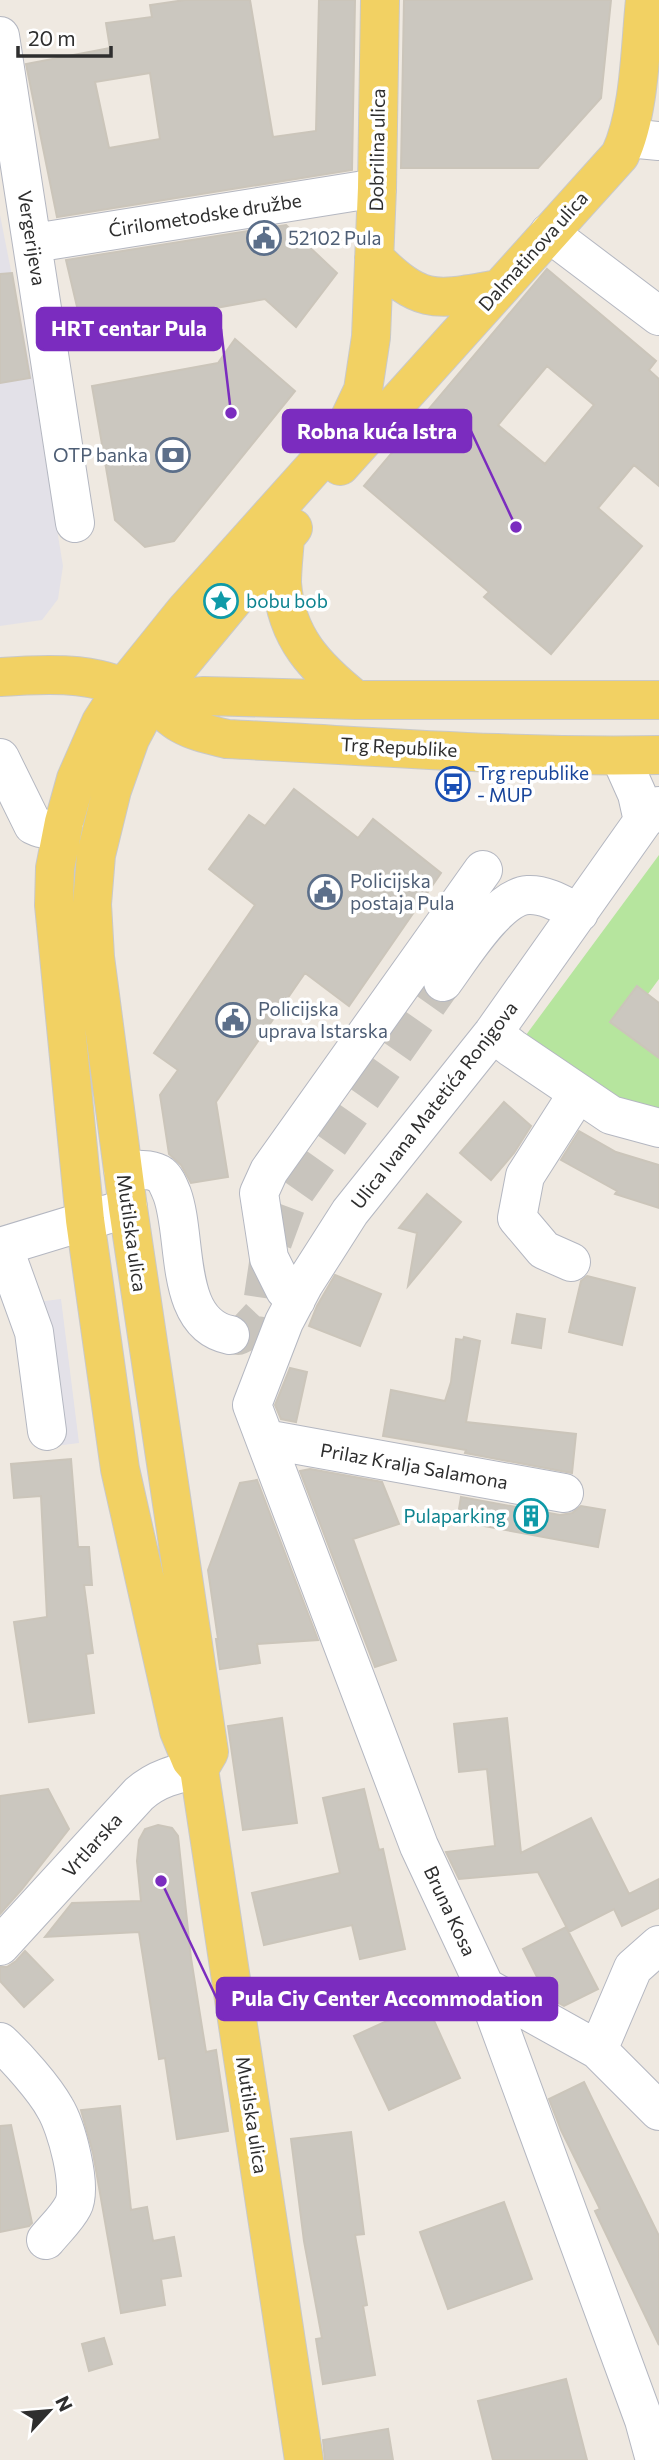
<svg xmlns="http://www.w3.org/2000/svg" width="659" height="2460" viewBox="0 0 659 2460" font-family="Commissioner,sans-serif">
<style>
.industrial{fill:#e3e1e8}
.green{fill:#b6e59e}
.building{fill:#cbc7bf;stroke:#cbc5ba;stroke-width:2;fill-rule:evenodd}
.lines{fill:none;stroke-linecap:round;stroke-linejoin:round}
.minor-tunnel{stroke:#c8c4bd;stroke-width:38;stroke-dasharray:38 19;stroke-linecap:butt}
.minor-casing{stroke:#b4b7c1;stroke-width:40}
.major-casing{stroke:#c9c9c9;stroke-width:40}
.minor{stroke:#fff;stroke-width:38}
.major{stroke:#f2d163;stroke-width:38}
.labels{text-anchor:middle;stroke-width:7;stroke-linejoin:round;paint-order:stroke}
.street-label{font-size:19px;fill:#2e2e2e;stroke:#fff}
.service-label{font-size:19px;fill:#4e5e75;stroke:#fff;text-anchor:start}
.culture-label{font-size:19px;fill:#0d838f;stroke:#fff;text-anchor:start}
.transit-label{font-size:19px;fill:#164399;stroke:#fff;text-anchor:start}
.leader{fill:none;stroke:#7b2cbf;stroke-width:2.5}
.callout-dot{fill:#7b2cbf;stroke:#fff;stroke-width:2.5}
.callout{fill:#7b2cbf;stroke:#7b2cbf;stroke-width:2.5}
.callout-label{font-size:21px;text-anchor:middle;font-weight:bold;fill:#fff}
</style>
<rect width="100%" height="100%" fill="#efe9e1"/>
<path class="industrial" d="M0 215 32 377 63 566 58 599 42 620 0 626Z
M61 1299 79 1443 55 1446 37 1302Z"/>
<path class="green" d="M659 855V979L648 994 659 1058V1109L615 1098 526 1035Z"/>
<path class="building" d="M185 0H250L273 137 316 131 319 0H355L352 170 57 217 26 64 110 48 106 23 152 17 150 5ZM150 73 160 139 109 148 95 82Z
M404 0H611L601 98 538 168H401Z
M286 225 337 273 296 327 265 299 83 332 66 260Z
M547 269 656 361 649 370 659 379V486L634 465 598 508 642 546 551 654 484 597 489 592 364 486ZM547 366 594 405 545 464 498 425Z
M12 273 30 378 0 383V274Z
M235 339 295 391 174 541 145 547 115 520 92 386 218 363Z
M294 789 358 838 373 819 441 873 349 1006 305 973 216 1102 228 1177 191 1183 181 1165 169 1154 160 1095 178 1070 154 1053 255 905 209 869 249 815 265 826Z
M637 986 659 1003V1058L610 1022Z
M504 1102 531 1126 514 1153 491 1180 460 1153Z
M579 1131 616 1152 659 1165V1208L615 1194 617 1191 561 1160Z
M427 1194 461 1222 408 1286 417 1233 399 1228Z
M335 1275 381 1294 360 1346 309 1326 317 1306Z
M587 1276 635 1288 622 1345 569 1332 581 1281Z
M517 1314 545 1319 541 1348 512 1343Z
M464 1337 480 1341 466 1422 576 1434 572 1473 465 1453 466 1450 383 1436 391 1390 445 1401 451 1382 456 1339 463 1340Z
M290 1368 307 1372 296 1422 281 1419 275 1405Z
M71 1459 78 1547H89L92 1585H84L93 1653 86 1654 94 1713 29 1722 14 1622 47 1617 41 1496 14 1498 11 1464Z
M310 1469 382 1482 399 1524 353 1539 396 1660 375 1667 300 1471Z
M257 1480 318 1640 257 1644 260 1663 220 1669 216 1639H218L208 1570 240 1483Z
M461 1497 560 1515 572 1513 581 1506 605 1510 598 1547 457 1521Z
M282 1718 297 1823 243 1830 228 1726Z
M507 1718 521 1853 591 1818 629 1894 659 1879V1908L622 1926 614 1909 569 1932 538 1872 459 1879 446 1852 495 1846 487 1769 459 1772 454 1724Z
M48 1789 69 1829 22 1889 0 1914V1796Z
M364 1789 379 1850 383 1849 405 1949 360 1959 352 1925 264 1945 252 1893 340 1873 323 1798Z
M158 1825 172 1828 178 1836 191 1958 206 2052 216 2050 228 2131 177 2139 165 2058 159 2059 139 1932 45 1937 72 1903 141 1901 137 1861 139 1840 145 1829Z
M566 1927 598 1989 564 2006 547 1997 523 1949Z
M25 1951 53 1980 24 2007 0 1981V1967H7L16 1961Z
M426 2003 460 2078 389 2110 354 2036Z
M584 2082 659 2236V2345L595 2211 600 2209 561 2130 549 2099Z
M120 2106 131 2210 147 2207 153 2241 174 2237 181 2276 161 2279 165 2305 121 2313 93 2153 81 2110Z
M11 2125 32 2223 29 2226 0 2232V2126Z
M351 2132 364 2234 355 2235 367 2305 363 2306 375 2375 323 2384 316 2339 322 2338 304 2241 291 2139Z
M504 2202 532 2279 448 2309 420 2232Z
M104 2338 112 2364 89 2371 82 2344Z
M566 2379 587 2460H493L478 2401Z
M388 2429 393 2460H325L323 2440Z"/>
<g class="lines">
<path class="minor-tunnel" d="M230 1335 238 1336 246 1332 260 1317 270 1250 287 1204 443 982"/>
<g class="minor-casing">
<path id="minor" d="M0 36 75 523
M628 138 659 141
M549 233 659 316
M34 243 377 188
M620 756 637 794 643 821
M0 758 33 825C45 831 53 830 64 822
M443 982C461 958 497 897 528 895 546 894 563 905 579 913
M493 1033 512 1048 611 1115 659 1128
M123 1169C135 1170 151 1168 161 1175 166 1179 169 1187 172 1194 188 1237 173 1324 230 1335
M3 1246 34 1332 47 1431
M0 1247 128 1208
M571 1262 544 1250 517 1218 525 1176 578 1093
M296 1300 285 1290 269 1258 259 1193 269 1171 483 870
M265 1439 564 1493
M0 1946 139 1794C157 1778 176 1774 199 1769
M485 1987 598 2050 659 2111
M0 2042C17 2058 44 2088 55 2108 66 2126 83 2187 73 2206 67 2218 55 2229 46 2240
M598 2050 633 1968 659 1945
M655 2460 644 2420 485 1987 419 1846 252 1405 284 1322 304 1284 350 1212 493 1033 643 821 659 806"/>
</g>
<g class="major-casing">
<path id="major" d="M374 258C422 306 435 300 499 289
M340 466 620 155C640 112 640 48 645 0
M285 538C284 553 282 568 282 583 286 638 316 668 356 700
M0 677C54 673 103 671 151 701 162 708 170 718 181 724 195 732 211 735 227 739 371 746 515 758 659 755
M150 701 204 696 356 700H659
M199 1769 209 1752 128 1208 95 957 92 904 96 855 112 790 130 739 150 701 293 528
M304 2460 199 1769 191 1760 179 1731 120 1469 85 1220 54 905 55 868 64 822 76 779 101 722 123 688 185 611 323 457 346 426 363 390 371 337 377 188 380 0"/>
</g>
<use href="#minor" class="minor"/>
<use href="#major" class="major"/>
</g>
<defs>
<g id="civic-ring" transform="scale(1.75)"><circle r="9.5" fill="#fff" stroke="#5c6f8a" stroke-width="1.5"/><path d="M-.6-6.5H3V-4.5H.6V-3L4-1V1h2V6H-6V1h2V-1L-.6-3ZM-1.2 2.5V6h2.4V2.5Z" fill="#5c6f8a"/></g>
<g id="bank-ring" transform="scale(1.75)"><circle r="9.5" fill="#fff" stroke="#5c6f8a" stroke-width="1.5"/><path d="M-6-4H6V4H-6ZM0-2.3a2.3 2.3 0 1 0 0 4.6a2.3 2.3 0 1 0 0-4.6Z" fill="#5c6f8a"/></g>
<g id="sight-ring" transform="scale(1.75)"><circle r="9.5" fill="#fff" stroke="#0f9aa8" stroke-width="1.5"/><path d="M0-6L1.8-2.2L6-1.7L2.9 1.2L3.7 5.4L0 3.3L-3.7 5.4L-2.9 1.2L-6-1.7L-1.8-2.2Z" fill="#0f9aa8"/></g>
<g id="bus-ring" transform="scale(1.75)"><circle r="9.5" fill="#fff" stroke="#1a4fb4" stroke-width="1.5"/><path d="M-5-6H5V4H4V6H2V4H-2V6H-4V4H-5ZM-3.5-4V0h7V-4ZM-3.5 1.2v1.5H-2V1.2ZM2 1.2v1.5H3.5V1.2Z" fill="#1a4fb4"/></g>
<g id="building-ring" transform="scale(1.75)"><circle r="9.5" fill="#fff" stroke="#0f9aa8" stroke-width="1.5"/><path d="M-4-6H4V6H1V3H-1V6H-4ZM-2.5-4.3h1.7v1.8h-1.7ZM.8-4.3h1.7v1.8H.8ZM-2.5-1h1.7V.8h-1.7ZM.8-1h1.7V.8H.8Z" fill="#0f9aa8"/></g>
</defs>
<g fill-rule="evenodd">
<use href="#civic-ring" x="264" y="238"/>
<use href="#bank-ring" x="173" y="455"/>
<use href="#sight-ring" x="221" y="601"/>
<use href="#bus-ring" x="453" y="784"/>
<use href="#civic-ring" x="325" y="892"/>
<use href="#civic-ring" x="233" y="1020"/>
<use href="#building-ring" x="531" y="1516"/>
</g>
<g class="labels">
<g class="street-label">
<text transform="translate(377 150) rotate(-89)" y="7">Dobrilina ulica</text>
<text transform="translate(205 215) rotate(-9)" y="7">Ćirilometodske družbe</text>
<text transform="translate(32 238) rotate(81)" y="7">Vergerijeva</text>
<text transform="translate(533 251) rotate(-48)" y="7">Dalmatinova ulica</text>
<text transform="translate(399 747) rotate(3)" y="7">Trg Republike</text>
<text transform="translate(434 1105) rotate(-52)" y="7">Ulica Ivana Matetića Ronjgova</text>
<text transform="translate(132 1233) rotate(82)" y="7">Mutilska ulica</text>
<text transform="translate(414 1466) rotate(10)" y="7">Prilaz Kralja Salamona</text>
<text transform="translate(92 1845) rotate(-48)" y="7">Vrtlarska</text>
<text transform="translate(450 1911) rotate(65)" y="7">Bruna Kosa</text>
<text transform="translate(252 2115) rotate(81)" y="7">Mutilska ulica</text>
</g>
<g class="service-label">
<text x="288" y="245">52102 Pula</text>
<text x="148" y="462" text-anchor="end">OTP banka</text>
<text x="350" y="888">Policijska<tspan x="350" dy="22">postaja Pula</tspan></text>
<text x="258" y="1016">Policijska<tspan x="258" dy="22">uprava Istarska</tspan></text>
</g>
<g class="culture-label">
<text x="246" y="608">bobu bob</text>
<text x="506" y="1523" text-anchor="end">Pulaparking</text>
</g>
<g class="transit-label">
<text x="477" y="780">Trg republike<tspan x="477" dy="22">- MUP</tspan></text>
</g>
</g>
<path class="leader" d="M231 413L221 329M516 527L471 431M161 1881L217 1999"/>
<g class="callout-dot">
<circle cx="231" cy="413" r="7"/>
<circle cx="516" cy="527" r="7"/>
<circle cx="161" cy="1881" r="7"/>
</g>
<g class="callout">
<rect x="37" y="308" width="184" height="42" rx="7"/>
<rect x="283" y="410" width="188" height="42" rx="7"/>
<rect x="217" y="1978" width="340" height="42" rx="7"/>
</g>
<g class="callout-label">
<text x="129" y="336">HRT centar Pula</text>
<text x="377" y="439">Robna kuća Istra</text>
<text x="387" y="2006">Pula Ciy Center Accommodation</text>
</g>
<g transform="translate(49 2411) rotate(64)" stroke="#ffffff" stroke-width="5" paint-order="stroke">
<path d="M0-5L12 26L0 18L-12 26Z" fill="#2e2e2e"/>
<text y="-10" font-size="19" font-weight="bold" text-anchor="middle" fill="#2e2e2e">N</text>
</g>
<path d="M18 46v10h93v-10" fill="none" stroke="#2e2e2e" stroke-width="3.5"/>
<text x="28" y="46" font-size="21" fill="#2e2e2e" stroke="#ffffff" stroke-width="5" paint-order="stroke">20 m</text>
</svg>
